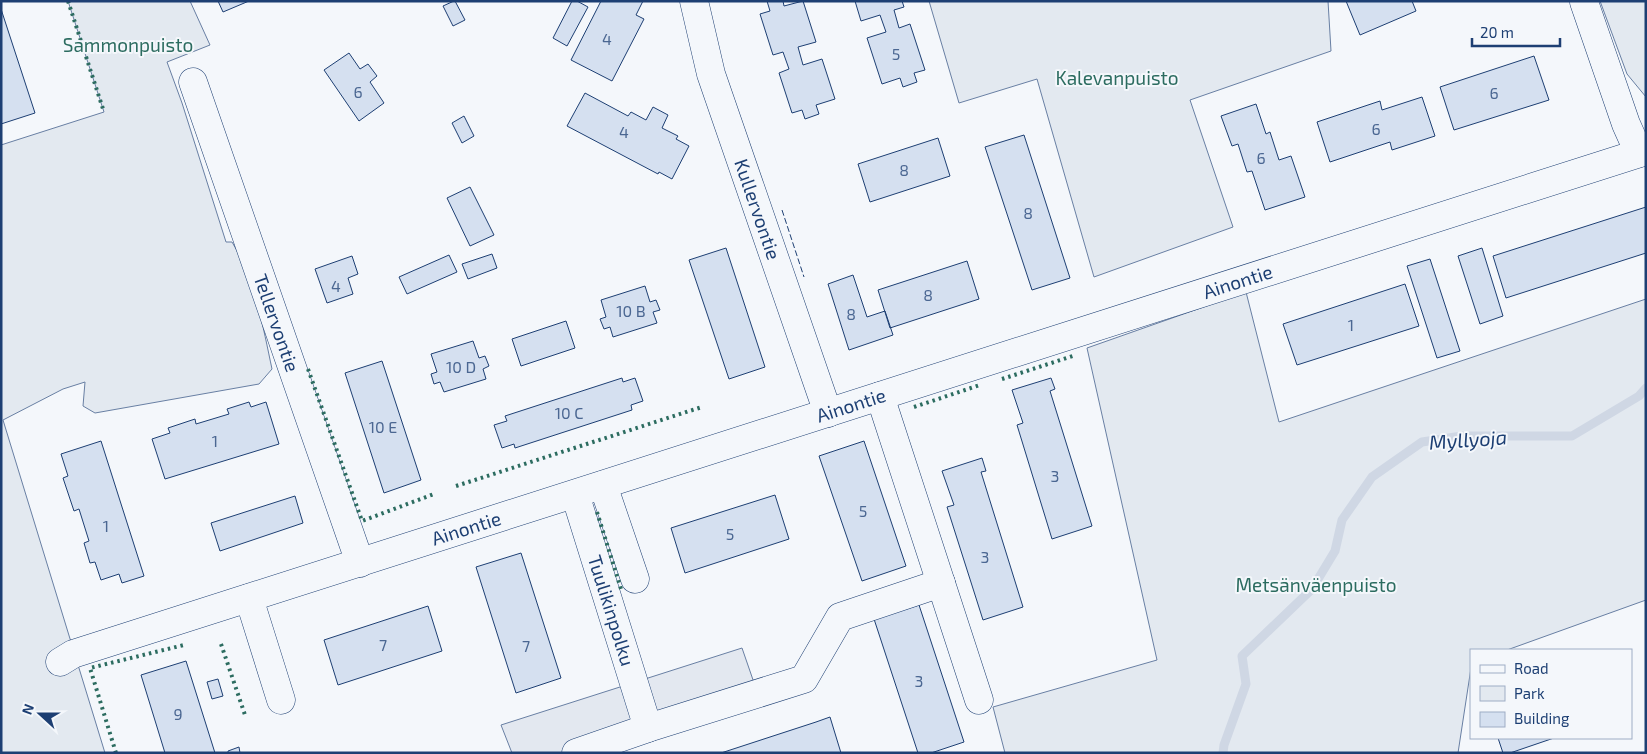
<svg xmlns="http://www.w3.org/2000/svg" width="1647" height="754" viewBox="0 0 1647 754" font-family="'Exo 2',sans-serif">
<style>
.green{fill:#e3e9f0;stroke:#687fa3}
.parking{fill:#e3e8f0;stroke:#687fa3}
.lines{fill:none;stroke-linecap:round;stroke-linejoin:round}
.stream{stroke:#cfd7e4;stroke-width:9}
.building{fill:#d5e0f0;stroke:#1d3f73}
.minor-casing{stroke:#1d3f73;stroke-width:29}
.minor{stroke:#f4f7fb;stroke-width:28}
.hedge{stroke:#2c6c60;stroke-width:4;stroke-dasharray:2.5 4;stroke-linecap:butt}
.fence{stroke:#1d3f73;stroke-width:1;stroke-dasharray:6 2.5;stroke-linecap:butt}
.labels{text-anchor:middle;stroke-width:4;stroke-linejoin:round;paint-order:stroke}
.number-label{font-size:16px;fill:#4b6792}
.park-label{font-size:19px;fill:#2c6c60;stroke:#f4f7fb}
.street-label{font-size:19px;fill:#1d3f73;stroke:#f4f7fb}
.water-label{font-size:20px;font-style:italic;fill:#1d3f73;stroke:#f4f7fb}
</style>
<rect width="100%" height="100%" fill="#f4f7fb"/>
<path class="green" d="M68 1H190L210 45 167 62 182 103 226 242H232C255 280 263 327 272 369L259 384 95 413 83 406 85 382 63 389 3 420 105 753H1V145L104 112Z
M929 1H1328L1331 51 1190 100 1233 227 1094 277 1037 79 959 103Z
M1600 1H1646V97L1627 74Z
M1246 292 1279 422 1646 299V600L1507 650H1471V668L1458 753H1005L993 707 1157 660 1087 348Z"/>
<path class="parking" d="M742 648 761 703 607 753H512L501 725Z"/>
<g class="lines">
<path class="stream" d="M1223 753 1224 745 1246 684 1242 656 1312 589 1335 551 1342 520 1372 477 1422 442 1462 436H1572L1639 396 1646 388"/>
</g>
<path class="building" d="M218 1H249L223 12Z
M454 1H455L465 20 453 26 443 6Z
M572 1H577L588 7 567 46 553 38Z
M601 1H643L636 15 644 19 612 81 571 60Z
M767 1H783L784 6 803 1 816 42 798 47 803 65 822 59 835 99 816 105 819 114 805 119 802 110 792 113 779 73 789 69 783 52 773 55 760 14 770 11Z
M855 1H902L904 7 894 10 899 28 910 24 925 70 914 73 917 82 903 87 900 78 882 84 867 38 886 32 880 15 861 21Z
M1346 1H1412L1416 11 1360 35Z
M1 9 35 113 1 124Z
M349 53 360 69 368 64 377 76 370 82 384 103 359 121 324 70Z
M1534 56 1549 100 1454 130 1440 87Z
M585 93 628 116 631 112 646 120 653 107 668 115 662 128 678 136 676 139 689 146 672 179 659 172 658 174 567 126Z
M1422 97 1435 136 1392 150 1390 142 1330 162 1317 122 1380 101 1382 110Z
M1256 104 1266 134 1270 132 1279 160 1291 156 1305 197 1265 210 1252 171 1247 172 1238 144 1232 146 1221 116Z
M464 116 474 136 462 143 452 123Z
M1024 135 1070 278 1032 290 985 147Z
M938 138 950 176 870 202 858 164Z
M470 187 494 235 470 246 447 198Z
M1646 207V253L1506 298 1493 256Z
M726 248 765 367 729 379 689 260Z
M1482 248 1503 316 1480 324 1458 256Z
M492 254 497 268 468 279 462 264Z
M449 255 457 272 407 294 399 277Z
M352 256 358 274 348 278 353 294 327 303 315 269Z
M1430 259 1460 351 1437 358 1407 266Z
M967 261 979 299 890 328 878 290Z
M853 275 867 317 885 311 893 335 849 350 828 284Z
M1405 284 1419 326 1297 365 1283 324Z
M645 286 650 302 656 300 660 310 653 312 657 323 613 337 610 327 604 329 600 319 606 317 601 300Z
M566 321 575 348 521 366 512 339Z
M473 341 479 358 485 356 489 366 483 369 486 379 444 392 440 382 434 384 431 374 437 372 431 354Z
M382 361 421 480 384 493 345 373Z
M622 378 623 382 635 378 643 401 631 405 632 410 515 448 514 444 502 448 494 425 507 421 505 416Z
M1051 378 1055 389 1050 391 1092 526 1052 539 1017 425 1023 423 1012 390Z
M249 402 251 407 266 402 279 444 165 479 152 439 170 433 168 428 195 419 196 424 229 414 227 409Z
M101 441 144 576 122 583 119 574 101 580 95 562 90 563 84 543 89 541 79 509 74 511 63 478 68 476 61 454Z
M864 441 906 566 862 581 819 456Z
M982 458 986 471 981 472 1023 607 983 620 947 507 954 505 942 471Z
M775 495 789 539 685 573 671 528Z
M295 496 303 523 220 551 211 523Z
M521 553 561 678 516 693 476 567Z
M919 605 964 742 931 753H918L874 619Z
M428 606 442 651 338 685 324 640Z
M186 661 215 753H165L141 675Z
M218 679 223 696 212 699 207 682Z
M830 717 841 753H721L816 722Z
M1498 738H1554L1510 753H1503Z
M239 747 240 753H228V751Z"/>
<g class="lines">
<g class="minor-casing">
<g id="minor">
<path id="s1" d="M694 1 711 74 828 413"/>
<path d="M1584 2 1626 124 1639 153"/>
<path id="s2" d="M193 82 360 563"/>
<path d="M880 396 979 700"/>
<path d="M603 485 635 579"/>
<path id="s3" d="M575 494 648 728"/>
<path d="M249 598 281 700"/>
<path id="s4" d="M60 662 73 654 1646 151"/>
<path d="M576 753 648 728 804 679 840 617 941 583"/>
</g>
</g>
<use href="#minor" class="minor"/>
<path class="hedge" d="M68 1 104 112
M308 369 362 521 434 494
M1002 379 1073 356
M914 407 980 385
M456 486 702 407
M597 512 621 589
M221 644 245 715
M116 753 90 668 184 645"/>
<path class="fence" d="M782 210 804 277"/>
</g>
<g class="labels">
<g class="number-label">
<text x="607" y="45">4</text>
<text x="896" y="60">5</text>
<text x="358" y="98">6</text>
<text x="1494" y="99">6</text>
<text x="1376" y="135">6</text>
<text x="624" y="138">4</text>
<text x="1261" y="164">6</text>
<text x="904" y="176">8</text>
<text x="1028" y="219">8</text>
<text x="336" y="292">4</text>
<text x="928" y="301">8</text>
<text x="631" y="317">10 B</text>
<text x="851" y="320">8</text>
<text x="1351" y="331">1</text>
<text x="461" y="373">10 D</text>
<text x="569" y="419">10 C</text>
<text x="383" y="433">10 E</text>
<text x="215" y="447">1</text>
<text x="1055" y="482">3</text>
<text x="863" y="517">5</text>
<text x="106" y="532">1</text>
<text x="730" y="540">5</text>
<text x="985" y="563">3</text>
<text x="383" y="651">7</text>
<text x="526" y="652">7</text>
<text x="919" y="687">3</text>
<text x="178" y="720">9</text>
</g>
<g class="park-label">
<text x="128" y="52">Sammonpuisto</text>
<text x="1117" y="85">Kalevanpuisto</text>
<text x="1316" y="592">Metsänväenpuisto</text>
</g>
<g class="street-label">
<text dy="7" stroke="none"><textPath href="#s1" startOffset="218">Kullervontie</textPath></text>
<text dy="7" stroke="none"><textPath href="#s4" startOffset="1238">Ainontie</textPath></text>
<text dy="7" stroke="none"><textPath href="#s2" startOffset="255">Tellervontie</textPath></text>
<text dy="7" stroke="none"><textPath href="#s4" startOffset="832">Ainontie</textPath></text>
<text dy="7" stroke="none"><textPath href="#s4" startOffset="428">Ainontie</textPath></text>
<text dy="7" stroke="none"><textPath href="#s3" startOffset="122">Tuulikinpolku</textPath></text>
</g>
<g class="water-label">
<text transform="translate(1468 440) rotate(-4)" y="7">Myllyoja</text>
</g>
</g>
<rect width="1647" height="754" fill="none" stroke="#1d3f73" stroke-width="5"/>
<rect x="1470" y="649" width="162" height="90" fill="#f4f7fb" stroke="#9eadc5"/>
<rect x="1480" y="665" width="25" height="8" fill="#f4f7fb" stroke="#9eadc5"/>
<text x="1514" y="674" font-size="15" fill="#1d3f73">Road</text>
<rect x="1480" y="686" width="25" height="15" fill="#e3e9f0" stroke="#9eadc5"/>
<text x="1514" y="699" font-size="15" fill="#1d3f73">Park</text>
<rect x="1480" y="712" width="25" height="15" fill="#d5e0f0" stroke="#9eadc5"/>
<text x="1514" y="724" font-size="15" fill="#1d3f73">Building</text>
<g transform="translate(40 714) rotate(291)" stroke="#f4f7fb" stroke-width="4" paint-order="stroke">
<path d="M0-4L9 19L0 12L-9 19Z" fill="#1d3f73"/>
<text y="-8" font-size="14" font-weight="bold" text-anchor="middle" fill="#1d3f73">N</text>
</g>
<path d="M1472 38v8h88v-8" fill="none" stroke="#1d3f73" stroke-width="2.5"/>
<text x="1480" y="38" font-size="15" fill="#1d3f73" stroke="#f4f7fb" stroke-width="4" paint-order="stroke">20 m</text>
</svg>
